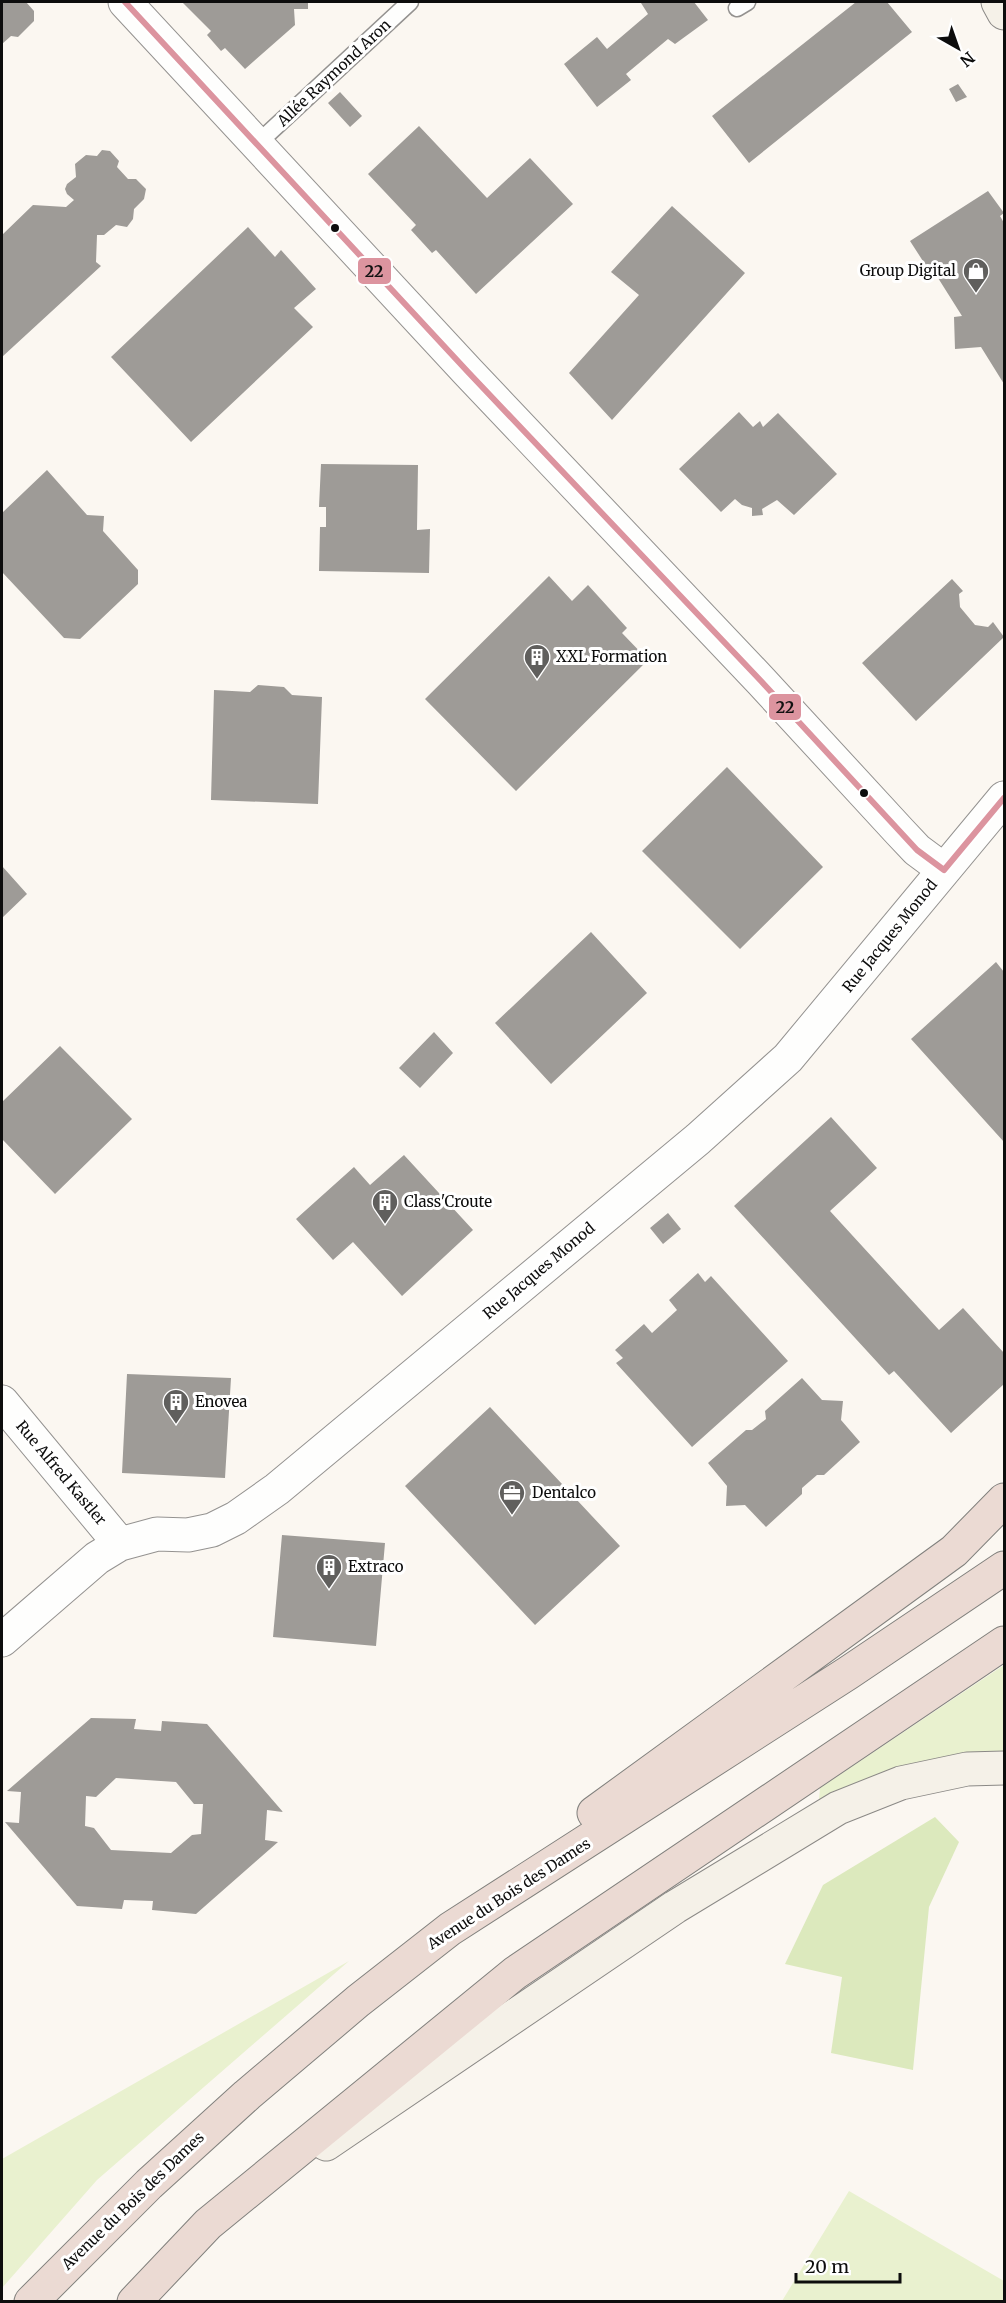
<svg xmlns="http://www.w3.org/2000/svg" width="1006" height="2303" viewBox="0 0 1006 2303" font-family="Merriweather,serif">
<style>
.green{fill:#e9f1cf}
.forest{fill:#dce9bd}
.building{fill:#9e9b97;fill-rule:evenodd}
.lines{fill:none;stroke-linecap:round;stroke-linejoin:round}
.lane-casing{stroke:#949290;stroke-width:19}
.street-casing{stroke:#949290;stroke-width:35}
.secondary-casing{stroke:#8b8986;stroke-width:35}
.highway-casing{stroke:#81807d;stroke-width:35}
.lane{stroke:#fefefd;stroke-width:16}
.street{stroke:#fefefd;stroke-width:33}
.secondary{stroke:#f5f1e8;stroke-width:33}
.highway{stroke:#ebdad3;stroke-width:33}
.bus-1-casing{stroke:#fff;stroke-width:10}
.bus-1{stroke:#dc949f;stroke-width:6}
.bus-dot{fill:#0d0d0d;stroke:#fff;stroke-width:2}
.labels{text-anchor:middle;stroke-width:6;stroke-linejoin:round;paint-order:stroke}
.street-label{font-size:15px;fill:#0d0d0d;stroke:#fff}
.poi-label{font-size:15px;fill:#0d0d0d;stroke:#fff;text-anchor:start}
.line-badge{stroke:#fff;stroke-width:2}
.pale-badge-label{font-size:16px;text-anchor:middle;font-weight:bold;fill:#111}
</style>
<rect width="100%" height="100%" fill="#fbf7f1"/>
<path class="green" d="M1004 1665V1754C941 1748 885 1778 829 1803L819 1799 820 1788Z
M349 1961 97 2180 2 2288V2159Z
M849 2191 1004 2281V2301H782Z"/>
<path class="forest" d="M935 1817 959 1842 929 1907 913 2070 831 2053 842 1977 785 1964 823 1885Z"/>
<path class="building" d="M2 2H26L34 11V21L18 37 11 36 2 44Z
M182 2H308V9H294L295 25 245 69 225 48 221 51 207 35 211 31Z
M642 2H694L708 20 675 44 668 39 626 74 631 80 597 107 564 64 597 37 607 49 648 14 641 3Z
M856 2H887L912 32 749 163 712 116Z
M958 84 967 97 956 102 949 89Z
M340 92 362 116 350 127 328 103Z
M419 126 487 198 530 158 573 204 476 294 436 250 432 253 411 230 416 225 368 174Z
M102 150 110 151 119 161 117 167 128 179H136L146 189 144 199 134 209 133 219 127 227 116 225 104 235H97L96 262 101 266 2 357V235L33 205 66 207 74 200 67 194 65 189 67 184 76 177 75 164 86 155 97 156Z
M988 191 1004 213 1000 216 1004 223V384L981 347 955 349 954 317 962 316 933 270 930 272 910 241Z
M672 206 745 273 612 420 569 373 639 295 611 272Z
M248 227 275 257 281 250 316 289 294 308 313 327 191 442 111 357Z
M739 412 753 427 760 421 763 427 778 413 837 474 794 515 777 500 762 509 763 515 752 516V508L742 505 735 499 721 512 679 469Z
M321 464 418 465 417 530 430 529 429 573 319 571 320 527H326V507H319Z
M47 470 87 515 104 516 103 531 138 570V584L80 639 64 638 2 572V513Z
M549 576 572 601 588 585 627 628 622 633 648 660 516 791 425 699Z
M952 579 963 591 959 594 960 607 975 625 988 627 993 622 1004 637 916 721 862 663Z
M258 685 284 687 292 695 322 697 318 804 211 800 214 690 250 692Z
M727 767 823 867 740 949 642 851Z
M2 866 27 894 2 918Z
M591 932 647 993 551 1084 495 1023Z
M996 962 1004 972V1142L911 1039Z
M434 1032 453 1053 420 1088 399 1068Z
M60 1046 132 1119 55 1194 2 1139V1102Z
M831 1117 877 1168 830 1211 939 1330 963 1308 1004 1353V1384L951 1433 894 1371 889 1375 734 1206Z
M404 1155 473 1230 402 1296 353 1242 333 1260 296 1219 354 1167 370 1185Z
M668 1213 681 1229 663 1244 650 1228Z
M698 1273 705 1282 711 1276 788 1361 692 1447 616 1363 623 1358 615 1350 644 1324 652 1333 677 1310 669 1300Z
M127 1374 231 1378 225 1478 122 1473Z
M802 1378 822 1400 843 1401 841 1420 860 1442 824 1475H817L802 1488V1494L766 1527 745 1505 726 1506 727 1486 708 1463 746 1430H752L766 1419 765 1411Z
M490 1407 620 1546 535 1625 405 1486Z
M282 1535 385 1543 376 1646 273 1637Z
M91 1718 136 1719 134 1729 161 1731 162 1721 207 1724 283 1812 267 1810 265 1840 278 1842 196 1914 152 1910 153 1901 124 1900 122 1909 77 1906 5 1822 19 1823 21 1792 7 1791ZM116 1778 176 1782 194 1804H203L201 1834 192 1835 171 1853 111 1850 94 1828 85 1826 86 1796 96 1797Z"/>
<g class="lines">
<g class="lane-casing">
<path id="lane" d="M737 8 747 2
M257 144 410 2"/>
</g>
<g class="street-casing">
<path id="street" d="M125 2 468 372 761 681 900 832 917 850 944 870
M2 1402 120 1544
M2 1640 97 1558 120 1544 157 1534 188 1535 212 1530 236 1518 277 1489 698 1139 788 1058 1004 798"/>
</g>
<g class="secondary-casing">
<path id="secondary" d="M998 2 1004 13
M326 2144 675 1907 838 1808 901 1783 967 1769 1004 1768"/>
</g>
<g class="highway-casing">
<path id="highway" d="M594 1813 954 1551 1004 1500
M31 2302 149 2184 247 2095 358 2001 450 1929 848 1673 1004 1568
M134 2302 208 2224 515 1973 1004 1643"/>
</g>
<use href="#lane" class="lane"/>
<use href="#street" class="street"/>
<use href="#secondary" class="secondary"/>
<use href="#highway" class="highway"/>
<g class="bus-1-casing">
<path id="bus-1" d="M125 2 468 372 761 681 917 850 944 870 1004 798"/>
</g>
<use href="#bus-1" class="bus-1"/>
</g>
<defs>
<g id="shop-pin" transform="scale(1.35)"><path d="M0 17L-7.5 6A9.5 9.5 0 1 1 7.5 6Z" fill="#605f5d" stroke="#fff"/><path d="M-5-2.5h2.3a2.7 3.5 0 0 1 5.4 0H5L5.5 6h-11ZM-1.5-2.5h3a1.5 2.3 0 0 0-3 0Z" fill="#fff"/></g>
<g id="building-pin" transform="scale(1.35)"><path d="M0 17L-7.5 6A9.5 9.5 0 1 1 7.5 6Z" fill="#605f5d" stroke="#fff"/><path d="M-4-6H4V6H1V3H-1V6H-4ZM-2.5-4.3h1.7v1.8h-1.7ZM.8-4.3h1.7v1.8H.8ZM-2.5-1h1.7V.8h-1.7ZM.8-1h1.7V.8H.8Z" fill="#fff"/></g>
<g id="office-pin" transform="scale(1.35)"><path d="M0 17L-7.5 6A9.5 9.5 0 1 1 7.5 6Z" fill="#605f5d" stroke="#fff"/><path d="M-6-3h4V-5.5h4V-3h4V5H-6ZM-1-4.5V-3h2v-1.5ZM-6 0V1H6V0Z" fill="#fff"/></g>
</defs>
<g fill-rule="evenodd">
<use href="#shop-pin" x="976" y="271"/>
<use href="#building-pin" x="537" y="657"/>
<use href="#building-pin" x="385" y="1202"/>
<use href="#building-pin" x="176" y="1402"/>
<use href="#office-pin" x="512" y="1493"/>
<use href="#building-pin" x="329" y="1567"/>
</g>
<g class="bus-dot">
<circle cx="335" cy="228" r="5"/>
<circle cx="864" cy="793" r="5"/>
</g>
<g class="labels">
<g class="street-label">
<text transform="translate(334 73) rotate(-43)" y="5">Allée Raymond Aron</text>
<text transform="translate(890 936) rotate(-51)" y="5">Rue Jacques Monod</text>
<text transform="translate(539 1271) rotate(-40)" y="5">Rue Jacques Monod</text>
<text transform="translate(61 1473) rotate(50)" y="5">Rue Alfred Kastler</text>
<text transform="translate(509 1894) rotate(-33)" y="5">Avenue du Bois des Dames</text>
<text transform="translate(133 2201) rotate(-44)" y="5">Avenue du Bois des Dames</text>
</g>
<g class="poi-label">
<text x="956" y="276" text-anchor="end">Group Digital</text>
<text x="556" y="662">XXL Formation</text>
<text x="404" y="1207">Class'Croute</text>
<text x="195" y="1407">Enovea</text>
<text x="532" y="1498">Dentalco</text>
<text x="348" y="1572">Extraco</text>
</g>
</g>
<g class="line-badge">
<rect x="357" y="257" width="35" height="28" rx="6" fill="#dc949f"/>
<rect x="768" y="693" width="34" height="28" rx="6" fill="#dc949f"/>
</g>
<g class="pale-badge-label">
<text x="374" y="277">22</text>
<text x="785" y="713">22</text>
</g>
<rect width="1006" height="2303" fill="none" stroke="#0d0d0d" stroke-width="6"/>
<g transform="translate(958 48) rotate(140)" stroke="#ffffff" stroke-width="4.5" paint-order="stroke">
<path d="M0-4.5L10 22L0 15L-10 22Z" fill="#0d0d0d"/>
<text y="-9" font-size="16" font-weight="bold" text-anchor="middle" fill="#0d0d0d">N</text>
</g>
<path d="M796 2273v9h104v-9" fill="none" stroke="#0d0d0d" stroke-width="3"/>
<text x="805" y="2273" font-size="18" fill="#0d0d0d" stroke="#ffffff" stroke-width="4.5" paint-order="stroke">20 m</text>
</svg>
